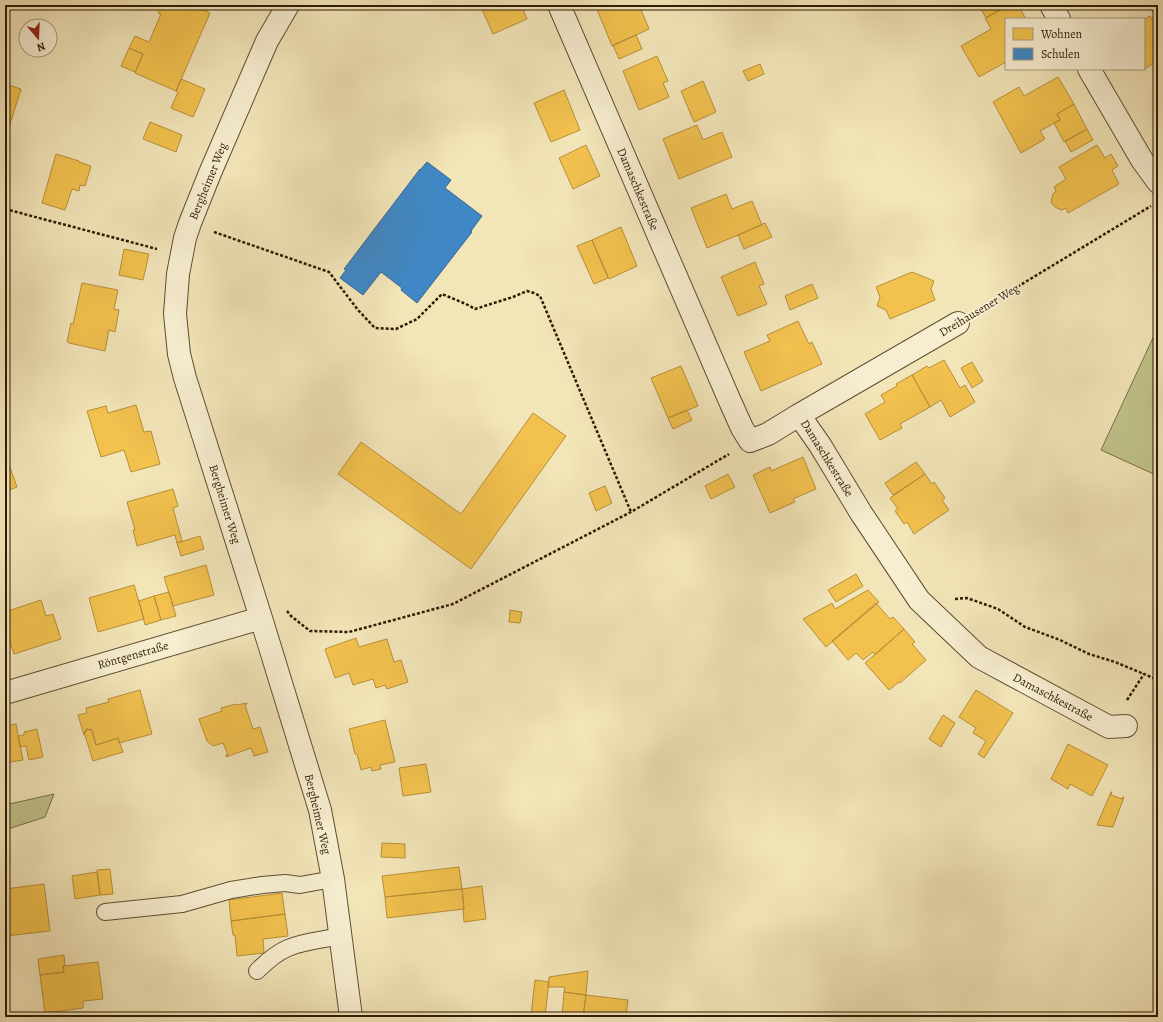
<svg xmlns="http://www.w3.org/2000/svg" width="1163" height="1022" viewBox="0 0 1163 1022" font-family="Alegreya,serif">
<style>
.green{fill:#c0c38a;stroke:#776f47}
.homes{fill:#f2c14e;stroke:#b78f38}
.schools{fill:#3f88c5;stroke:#3a678b}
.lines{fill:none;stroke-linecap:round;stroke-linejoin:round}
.service-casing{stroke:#5f4e31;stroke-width:18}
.minor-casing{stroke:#5f4e31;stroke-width:24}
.path{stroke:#2e1b04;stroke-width:2.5;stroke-dasharray:3 2;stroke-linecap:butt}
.service{stroke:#f7eed1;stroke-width:16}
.minor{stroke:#f7eed1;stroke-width:22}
.labels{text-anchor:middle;stroke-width:4;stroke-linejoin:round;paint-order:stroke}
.street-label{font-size:12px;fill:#2e1b04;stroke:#f7eed1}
</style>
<rect width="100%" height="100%" fill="#f2e5b8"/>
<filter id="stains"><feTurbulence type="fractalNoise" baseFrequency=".005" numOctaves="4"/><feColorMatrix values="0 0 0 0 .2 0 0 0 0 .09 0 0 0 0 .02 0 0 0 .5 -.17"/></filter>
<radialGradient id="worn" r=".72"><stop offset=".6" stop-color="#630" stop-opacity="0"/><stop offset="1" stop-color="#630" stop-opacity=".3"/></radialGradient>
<path class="green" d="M1158 327V476L1101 450Z
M54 794 45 817 5 830V805Z"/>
<path class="homes" d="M156 5H192L210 13 176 91 135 73 143 54 129 48 135 36 149 42 161 14H159Z
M480 5H521L527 19 493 34Z
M602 5H639L649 29 612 46 596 7Z
M979 5H1009L986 18Z
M1009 5H1018L1026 19H1006V62L979 77 961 46 991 29 985 18Z
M1149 5H1158V12L1154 14Z
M1150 16 1152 20 1158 17V61L1144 69V19Z
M636 35 642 49 619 59 613 45Z
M129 48 143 54 135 72 121 66Z
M657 56 668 81 663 83 669 97 639 110 623 71Z
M760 64 764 74 748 81 743 71Z
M1058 77 1074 104 1057 114 1060 120 1040 131 1045 139 1021 153 993 102 1019 87 1024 96Z
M181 79 205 89 193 117 171 108 178 92 176 91Z
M703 81 716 112 694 122 681 91Z
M5 84 21 89 5 140Z
M564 90 580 130 551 142 534 103Z
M1074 104 1087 129 1064 142 1054 123 1060 120 1057 114Z
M150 122 182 135 176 152 143 139Z
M697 125 703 140 722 132 732 157 679 179 663 139Z
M1087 129 1093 140 1071 152 1065 141Z
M586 145 600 176 573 189 559 158Z
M1097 145 1105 158 1111 154 1118 166 1112 170 1119 184 1068 213 1066 208 1061 210 1055 207 1051 202 1053 194 1056 191 1054 187 1066 179 1059 167Z
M56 154 79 161V162L91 166 85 186 80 185 79 191 72 189 65 210 42 203Z
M726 194 732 209 752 201 762 225 707 248 691 208Z
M765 223 772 237 744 249 738 235Z
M621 227 637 266 609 279 592 240Z
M592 240 608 278 594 284 577 246Z
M124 249 149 254 143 280 119 275Z
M755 262 764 284 759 286 767 304 738 316 721 277Z
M912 272 934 281 931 289 935 300 890 319 886 310 877 306 880 297 876 287Z
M82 283 118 290 114 309 119 310 115 332 109 330 105 351 69 343V342H67L71 323 73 324Z
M812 284 818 298 790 310 785 296Z
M798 321 809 344 812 342 822 364 761 391 744 352 770 341 767 335Z
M944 360 960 388 965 385 975 402 950 417 941 400 930 407 912 375 927 366 929 368Z
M972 362 983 381 972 388 961 368Z
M681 366 698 406 668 418 651 378Z
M912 375 930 407 900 424 902 428 880 440 865 414 885 402 881 395 897 386 896 384Z
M136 405 144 432 151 431 160 464 131 472 124 450 101 457 87 411 106 406 108 413Z
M687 410 692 420 673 429 668 418Z
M533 413 566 436 471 569 338 474 361 442 461 514Z
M5 453 17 487 5 492Z
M803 457 816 489 793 499 795 502 770 513 753 475 770 467 771 471Z
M916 462 925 474 893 495 885 483Z
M728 474 735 487 711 499 705 486Z
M925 474 932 484 934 482 945 498 942 500 949 510 914 534 907 522 904 524 895 511 898 509 890 498Z
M605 486 612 503 596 511 589 493Z
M173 489 178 506 173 508 182 541 177 543 175 535 137 546 133 530H135L127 502Z
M200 536 204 549 181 556 177 543Z
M206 565 214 595 173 606 164 577Z
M856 574 863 586 836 602 828 590Z
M134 585 144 619 98 632 89 598Z
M868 590 879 602 826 647 803 619 832 603 835 609Z
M169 592 176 616 161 620 154 596Z
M154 596 161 620 145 625 139 601Z
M41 600 46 616 53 614 61 639 14 654 5 626V612Z
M876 603 890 619 893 617 904 629 875 655 873 652 863 660 856 653 848 660 832 641Z
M510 610 522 612 520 623 509 622Z
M904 629 915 642 912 644 926 660 900 683 899 682 889 690 865 663Z
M356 638 359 647 387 639 394 662 401 660 408 682 387 689 385 685 376 688 373 679 353 685 349 673 335 678 325 649Z
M140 690 152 734 119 743 118 738 96 745 92 730 86 729V732H84L85 734 84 735 78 715 87 713 86 708 109 702 108 699Z
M976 690 1013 713 984 758 978 754 986 741 973 733 976 728 959 717Z
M247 703V704L245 705 253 729 260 727 268 752 254 756 251 748 226 757V755H228L223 743 213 746 207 741 199 719 222 711 221 708 236 704 237 705Z
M943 715 955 723 941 747 929 739Z
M385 720 395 762 380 765 381 769 372 771 371 767 361 770 357 754H355L349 729Z
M16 724 23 760 5 763V726Z
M37 729 43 757 29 760 26 746 20 747 18 736 24 735V732Z
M86 729 92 730 96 745 118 738 123 752 93 761 84 732H86Z
M1068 744 1108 765 1092 796 1070 784 1068 789 1051 779Z
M426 764 431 792 403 796 399 768Z
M1158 770V789L1153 787 1157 778 1155 777Z
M1111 792H1112L1111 795 1122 799 1123 797H1124L1113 827 1097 825Z
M382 843 405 844V858L381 857Z
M459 867 462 889 385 897 382 876Z
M110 869 113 894 100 895 97 870Z
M97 872 100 895 75 899 72 876Z
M44 884 50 931 5 936V889Z
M482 886 486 919 464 922 463 909H464L462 889Z
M462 889 464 909 387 918 385 897Z
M282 893 285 914 231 921 229 900Z
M285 914 288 936 263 939 264 953 237 956 235 935H233L231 921Z
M64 955 65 966H63L64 972 40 975 38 959Z
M98 962 103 999 83 1001V1008L45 1013 40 975 64 972 63 966Z
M588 971 586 995 564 992 565 987H548L549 977Z
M535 980 549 982 545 1016 531 1015Z
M564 992 586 995 583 1017H562Z
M586 995 628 1000 626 1017H583Z
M297 1012 298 1017H268V1016Z
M770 1012 789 1014V1017H770Z
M789 1014 809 1017H789Z"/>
<path class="schools" d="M427 162 451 180 445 188 482 216 471 231 472 232 417 303 401 290 402 288 381 272 363 295 340 278 346 270 344 269 420 169V170Z"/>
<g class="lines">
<g class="service-casing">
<path id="service" d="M105 912 182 904 231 890 262 885 285 883 300 885 333 879
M257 971C266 962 276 953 288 948 304 941 323 940 340 936"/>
</g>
<g class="minor-casing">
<path id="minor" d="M288 5 267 41 210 173 190 223 185 238 178 274 175 314 179 354 185 378 261 618 320 810 333 879 351 1017
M559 5 729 399 742 428 750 441 768 434 799 415 820 445 861 513 919 600 979 657 1109 727 1126 726
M1051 5 1059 19
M1089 69 1142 160 1158 182
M799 415 958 323
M5 693 261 618"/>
</g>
<path class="path" d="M5 209 157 249
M214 232 329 272 358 310 375 328 396 329 417 319 442 294 466 304 475 309 513 297 527 291 534 293 540 296 631 512
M1158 270 1155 280 1158 303
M979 310 1151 206
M955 599 967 598 998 609 1025 627 1060 640 1089 654 1115 662 1144 674
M287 611 291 616 310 631 349 632 453 604 631 512 729 454
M1127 700 1144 674 1158 680"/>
<use href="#service" class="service"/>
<use href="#minor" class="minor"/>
</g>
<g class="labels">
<g class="street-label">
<text transform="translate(208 181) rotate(-68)" y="4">Bergheimer Weg</text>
<text transform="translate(638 189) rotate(67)" y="4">Damaschkestraße</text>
<text transform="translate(979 310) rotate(-31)" y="4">Dreihausener Weg</text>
<text transform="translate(827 458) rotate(58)" y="4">Damaschkestraße</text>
<text transform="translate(225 504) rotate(73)" y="4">Bergheimer Weg</text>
<text transform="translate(133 655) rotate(-16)" y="4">Röntgenstraße</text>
<text transform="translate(1053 697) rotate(28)" y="4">Damaschkestraße</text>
<text transform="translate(318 814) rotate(77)" y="4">Bergheimer Weg</text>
</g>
</g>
<rect width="1163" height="1022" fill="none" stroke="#f2e5b8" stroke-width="20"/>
<rect x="6" y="6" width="1151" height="1010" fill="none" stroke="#2e1b04" stroke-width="2"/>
<rect x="10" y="10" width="1143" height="1002" fill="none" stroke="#2e1b04"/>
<rect x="1005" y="18" width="140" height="52" fill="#f7eed1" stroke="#a79a7f"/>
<rect x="1013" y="28" width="20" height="12" fill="#f2c14e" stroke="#a79a7f"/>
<text x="1041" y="38" font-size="12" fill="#2e1b04">Wohnen</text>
<rect x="1013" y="48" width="20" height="12" fill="#3f88c5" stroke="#a79a7f"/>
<text x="1041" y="58" font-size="12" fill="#2e1b04">Schulen</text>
<g transform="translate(38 38) rotate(161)"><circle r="19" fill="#f7eed1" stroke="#a79a7f"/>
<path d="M0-3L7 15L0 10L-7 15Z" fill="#8f2418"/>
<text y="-6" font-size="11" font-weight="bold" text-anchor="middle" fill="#2e1b04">N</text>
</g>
<rect width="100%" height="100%" filter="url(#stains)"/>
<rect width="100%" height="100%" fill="url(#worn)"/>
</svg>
